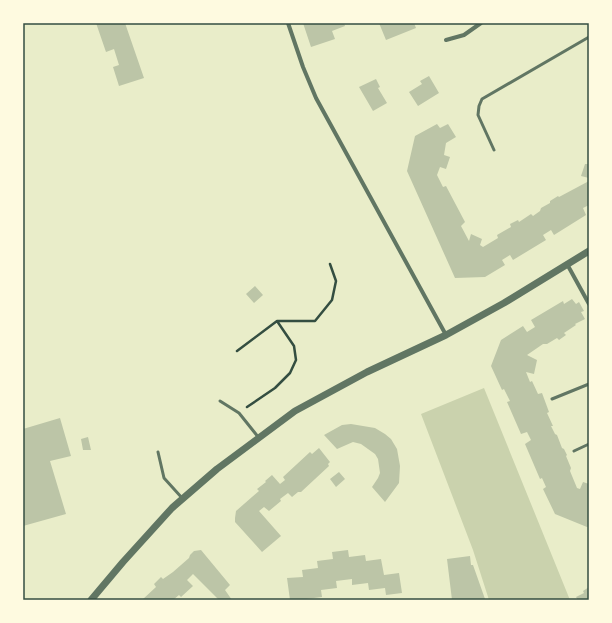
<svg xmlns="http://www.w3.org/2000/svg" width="612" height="623" viewBox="0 0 612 623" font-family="'Archivo Narrow',sans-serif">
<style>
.green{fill:#cad2ad}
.building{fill:#bcc5a7}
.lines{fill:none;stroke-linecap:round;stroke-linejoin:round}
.path{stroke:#344e41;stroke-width:2.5}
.service{stroke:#617663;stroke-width:3}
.minor{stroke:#617663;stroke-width:4}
.tertiary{stroke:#617663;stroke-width:7}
.neatline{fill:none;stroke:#344e41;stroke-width:1.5}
</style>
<rect width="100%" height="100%" fill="#e9edc9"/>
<path class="green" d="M484 388 570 600H489L473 550 421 414Z"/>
<path class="building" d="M96 23H125L144 78 119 86 113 67 119 65 114 49 106 52Z
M303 23H344L345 26 332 31 335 39 311 47Z
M379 23H414L416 28 386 40Z
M429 76 439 93 418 106 409 92 422 84 420 81Z
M376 79 380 87 378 88 387 103 373 111 359 87Z
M437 124 440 128 448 124 456 137 446 143 444 155 450 157 446 169 440 167 437 175 443 187 446 186 465 222 461 226 469 241 471 234 482 239 480 245 483 247 498 238 497 235 511 227 510 224 518 220 519 222 531 214 533 216 540 211 541 208 550 203V201L558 196 559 197 589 181V205L583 208 586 215 554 235 551 230 543 235 546 240 513 260 510 255 502 260 505 265 485 277 455 278 407 171 415 136Z
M585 164H589V178L581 176Z
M255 286 263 295 254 303 246 294Z
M572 299 576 304 579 302 584 311 581 312 585 319 575 324 576 325 564 333 566 335 559 340 557 338 547 344H543L527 355 537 360 534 374 526 372 530 382 532 381 538 394 542 393 549 412 547 413 553 426H551L555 434 557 435 562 448 564 449 567 455 566 456 571 468 570 471 577 488 580 489 583 482 589 484V526L587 527 555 514 543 489 546 487 542 478 540 479 525 444 531 440 527 432 521 434 507 402 510 401 504 389 502 390 491 366 501 340 523 326 527 332 535 327 531 320 563 301 564 304Z
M60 418 71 456 50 461 66 514 23 526V429Z
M351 424 375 428 385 434 391 439 397 449 400 466 399 483 385 502 372 487 378 478 380 473 378 459 375 454 361 444 353 442 337 449 324 435 342 425Z
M88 437 91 450H83L81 439Z
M319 448 330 462 328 464 329 466 301 492H298L292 497 288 493 280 499 281 501 269 511 264 507 259 511 281 536 262 552 235 522V518L236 511 259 491 257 489 266 482 265 481 272 475 280 484 285 480 283 477 310 452 312 454Z
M339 472 345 479 336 487 330 479Z
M201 550 230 585 225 590 232 600H219L193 574 187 580 193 586 181 597 179 595 173 600H142L156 587 154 584 161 577 163 579 173 572 189 558 190 555 194 551Z
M348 550 349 557 365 555 366 561 381 559 384 575 399 573 402 593 386 595 385 588 369 590 368 583 352 585V579L336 581 337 588 321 590 322 597 306 599V600H290L287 578 303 577 302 570 318 568 317 561 333 559 332 552Z
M470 556 471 565H473L485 599 452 600 447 559Z
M589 587V600H578L576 597 584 593 583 591Z"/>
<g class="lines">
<path class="path" d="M237 351 277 321
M247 407 275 388 290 373 296 360 294 346 277 321H315L332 300 336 281 330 264"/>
<path class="service" d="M494 150 478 115 479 106 482 99 589 37
M552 399 589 384
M220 401 239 413 259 438
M574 451 589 444
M158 452 164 478 183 499"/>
<path class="minor" d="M288 23 303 67 316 98 446 335
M446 40 464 35 481 23
M567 264 589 304"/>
<path class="tertiary" d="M91 600 123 562 172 508 217 469 295 411 367 372 446 335 504 303 589 251"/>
</g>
<rect width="612" height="623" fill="none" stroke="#fefae0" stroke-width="48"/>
<rect x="24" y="24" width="564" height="575" class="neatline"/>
</svg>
